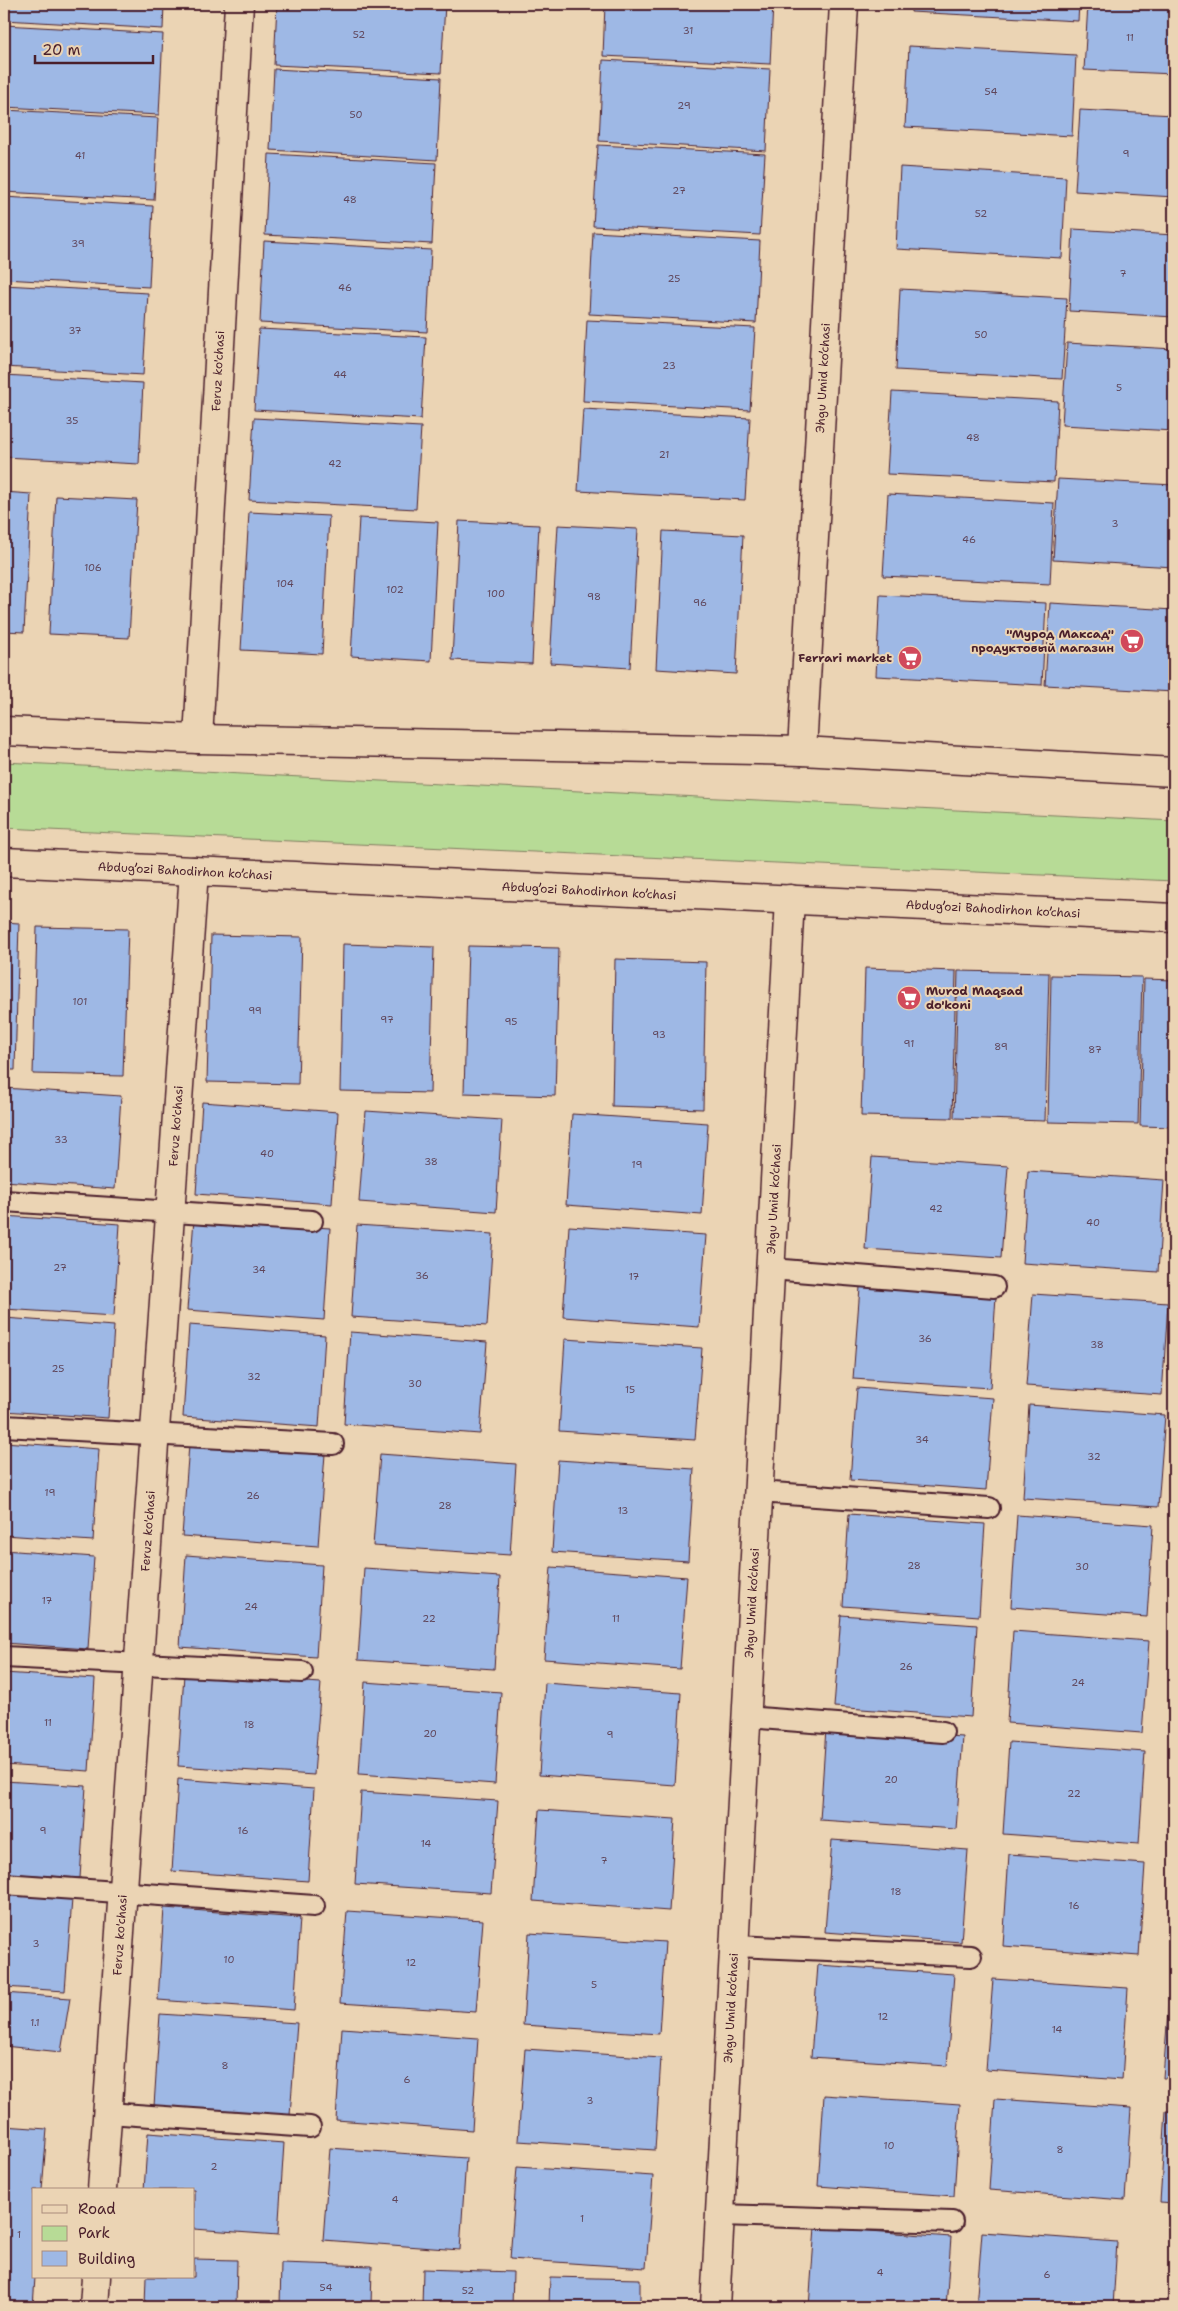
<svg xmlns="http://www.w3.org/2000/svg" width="1178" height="2311" viewBox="0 0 1178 2311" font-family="'Shantell Sans',sans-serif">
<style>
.green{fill:#b7db96;stroke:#807d60}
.building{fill:#9eb8e5;stroke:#4a1f2b}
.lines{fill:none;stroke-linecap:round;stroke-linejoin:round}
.lane-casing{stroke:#4a1f2b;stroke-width:24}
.street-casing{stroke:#4a1f2b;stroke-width:31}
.secondary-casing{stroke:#4a1f2b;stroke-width:31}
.lane{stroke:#ebd4b4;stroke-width:20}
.street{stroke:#ebd4b4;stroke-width:28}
.secondary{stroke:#ebd4b4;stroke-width:28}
.labels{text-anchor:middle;stroke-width:4;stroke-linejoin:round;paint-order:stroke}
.number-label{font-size:10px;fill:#5f455a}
.street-label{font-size:12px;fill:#4a1f2b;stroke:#ebd4b4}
.poi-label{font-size:12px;font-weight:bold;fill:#4a1f2b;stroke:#ebd4b4;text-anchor:end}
</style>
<rect width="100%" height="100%" fill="#ebd4b4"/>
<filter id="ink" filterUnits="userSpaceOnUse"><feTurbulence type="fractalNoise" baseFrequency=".02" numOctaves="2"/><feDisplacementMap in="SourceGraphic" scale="10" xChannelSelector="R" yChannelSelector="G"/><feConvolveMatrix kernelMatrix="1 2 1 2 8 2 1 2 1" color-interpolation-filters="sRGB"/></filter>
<g filter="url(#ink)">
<path class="green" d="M4 762 1174 821V881L4 828Z"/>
<path class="building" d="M4 4H164L163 29 4 20Z
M277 4H445L441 73 274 65Z
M605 4H773L770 64 603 56Z
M911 4H1079L1078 21 911 12Z
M1088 4H1174V74L1084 70Z
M4 25 163 34 159 115 4 107Z
M909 46 1076 55 1072 136 905 127Z
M603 60 770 69 766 151 599 141Z
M274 69 441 78 437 160 270 150Z
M4 110 158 118 154 200 4 192Z
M1080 110 1174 115V197L1075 191Z
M598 145 765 154 760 235 593 226Z
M269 154 436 163 432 244 265 235Z
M900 167 1066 177 1062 258 896 249Z
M4 197 153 206 149 287 4 279Z
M1073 229 1174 235V317L1069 311Z
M593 232 760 241 756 323 589 314Z
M264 241 431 250 427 332 260 323Z
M4 285 148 293 143 375 4 367Z
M900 289 1067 298 1062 379 896 370Z
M587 320 755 328 750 410 583 401Z
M259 329 426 337 421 419 254 410Z
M1067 343 1174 349V431L1062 425Z
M4 375 143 383 139 464 4 457Z
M892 392 1058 401 1054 482 887 474Z
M583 409 750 418 745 500 578 491Z
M254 418 421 427 416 509 249 500Z
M1058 479 1174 485V567L1053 560Z
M4 492 31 494 24 632 4 631Z
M888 494 1054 503 1050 584 883 576Z
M56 496 137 500 129 638 49 634Z
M249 512 329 516 322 654 241 650Z
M359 518 438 522 431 661 351 656Z
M459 521 539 525 532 664 452 660Z
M558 525 638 529 630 668 550 663Z
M663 531 743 535 736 674 656 669Z
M880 595 1046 603 1042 685 876 676Z
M1050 603 1174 610V692L1045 685Z
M4 922 19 923 15 1070H4Z
M37 927 128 929 123 1076 33 1074Z
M211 935 302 937 298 1084 207 1082Z
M343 944 434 947 430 1093 340 1091Z
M468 946 559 948 555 1096 464 1093Z
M615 959 706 962 703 1109 612 1106Z
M865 968 956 971 952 1118 861 1116Z
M958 971 1049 973 1045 1121 954 1118Z
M1051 975 1142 977 1138 1124 1048 1122Z
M1144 979 1174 980V1127L1140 1126Z
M4 1088 121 1096 115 1189 4 1181Z
M202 1102 338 1112 332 1204 196 1194Z
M366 1111 502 1120 496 1212 359 1202Z
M572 1114 708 1123 702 1215 566 1205Z
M872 1157 1008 1166 1001 1258 865 1249Z
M1028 1171 1164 1180 1158 1272 1022 1263Z
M4 1216 120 1224 114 1316 4 1309Z
M194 1219 330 1228 324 1320 187 1310Z
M357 1225 493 1234 487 1326 351 1317Z
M569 1226 706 1235 699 1327 563 1317Z
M860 1287 996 1296 990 1388 853 1379Z
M1033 1294 1168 1303 1162 1395 1026 1386Z
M4 1318 114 1326 108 1418 4 1411Z
M189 1325 325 1335 319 1427 183 1417Z
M350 1332 487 1342 480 1434 344 1424Z
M565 1339 702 1348 695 1440 559 1431Z
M857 1388 993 1398 986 1490 850 1480Z
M1029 1405 1165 1415 1158 1507 1023 1498Z
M4 1442 99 1449 93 1541 4 1535Z
M189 1445 325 1454 318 1546 182 1536Z
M380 1454 516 1464 510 1555 373 1546Z
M558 1460 694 1469 688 1561 552 1552Z
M849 1514 985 1524 979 1616 843 1606Z
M1017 1515 1153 1525 1147 1617 1011 1607Z
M4 1550 94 1557 88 1649 4 1643Z
M186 1555 322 1565 316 1657 180 1647Z
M551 1567 687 1577 680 1669 544 1659Z
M364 1568 500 1577 494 1669 358 1660Z
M841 1615 977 1625 971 1717 834 1707Z
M1013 1631 1149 1641 1142 1733 1007 1723Z
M4 1673 95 1679 89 1771 4 1765Z
M184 1674 321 1683 314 1775 178 1766Z
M365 1682 501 1692 495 1784 359 1774Z
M545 1683 681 1693 675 1785 539 1775Z
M826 1728 963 1737 956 1829 820 1820Z
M1009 1742 1145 1752 1139 1844 1003 1834Z
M178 1779 314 1789 308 1881 172 1871Z
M4 1781 86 1786 80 1878 4 1873Z
M361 1792 498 1801 491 1893 355 1884Z
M539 1810 675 1819 669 1911 533 1901Z
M832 1840 968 1850 961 1942 825 1932Z
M1009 1854 1145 1864 1139 1956 1003 1946Z
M4 1895 72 1899 65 1991 4 1987Z
M164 1908 300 1918 294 2010 158 2000Z
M347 1911 483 1920 476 2012 340 2003Z
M529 1933 665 1942 659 2034 523 2025Z
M818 1965 954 1974 947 2066 811 2057Z
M993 1979 1128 1988 1122 2080 986 2070Z
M1170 1986H1174V2078H1163Z
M4 1993 70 1998 61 2052 4 2046Z
M160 2014 297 2023 290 2115 154 2106Z
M342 2028 478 2038 472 2130 336 2120Z
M525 2049 661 2058 655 2150 518 2141Z
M824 2095 960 2104 954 2196 818 2186Z
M995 2099 1131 2108 1125 2200 989 2190Z
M1166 2111H1174V2203L1160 2202Z
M4 2126 47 2129 42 2190H34L35 2277 33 2307H4Z
M148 2133 284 2143 278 2235 194 2229V2190H144Z
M330 2148 466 2158 460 2250 323 2240Z
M517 2167 653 2176 646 2268 510 2259Z
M815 2227 951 2237 946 2307H809Z
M982 2232 1117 2242 1113 2307H976Z
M194 2259 237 2260 236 2307H145L146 2277H194Z
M281 2263 372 2266 371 2307H280Z
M423 2269 513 2272 512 2307H422Z
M550 2277 640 2279V2307H549Z"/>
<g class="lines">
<g class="lane-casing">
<path id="lane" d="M4 1201 312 1221
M771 1269 994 1287
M4 1426 333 1444
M758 1492 989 1508
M4 1657 302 1672
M747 1717 943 1732
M4 1884 314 1906
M734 1946 971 1956
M108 2113 310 2127
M720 2215 952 2222"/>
</g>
<g class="street-casing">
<path id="street" d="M198 739 239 4
M802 751 844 4
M102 2190 194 871
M94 2307 96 2277
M715 2307 790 899"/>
</g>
<g class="secondary-casing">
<path id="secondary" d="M4 731 198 739 802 751 1174 772
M4 862 1174 918"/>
</g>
<use href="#lane" class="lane"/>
<use href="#street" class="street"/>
<use href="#secondary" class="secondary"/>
</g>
</g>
<defs>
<g id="supermarket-disc" transform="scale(1.25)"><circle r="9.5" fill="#d1495b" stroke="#ebd4b4"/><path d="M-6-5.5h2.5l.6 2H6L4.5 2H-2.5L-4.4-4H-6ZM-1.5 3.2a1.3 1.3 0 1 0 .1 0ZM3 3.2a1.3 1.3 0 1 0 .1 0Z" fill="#fff"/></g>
</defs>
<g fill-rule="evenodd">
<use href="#supermarket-disc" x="1132" y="641"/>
<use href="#supermarket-disc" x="910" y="658"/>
<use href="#supermarket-disc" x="909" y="998"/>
</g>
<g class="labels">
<g class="number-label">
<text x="688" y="34">31</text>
<text x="359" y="38">52</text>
<text x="1130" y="41">11</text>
<text x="991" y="95">54</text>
<text x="684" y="109">29</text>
<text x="356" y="118">50</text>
<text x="1126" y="157">9</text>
<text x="80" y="159">41</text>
<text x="679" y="194">27</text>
<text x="350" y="203">48</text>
<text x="981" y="217">52</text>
<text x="78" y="247">39</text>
<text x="1123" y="277">7</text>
<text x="674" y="282">25</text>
<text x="345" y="291">46</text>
<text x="75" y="334">37</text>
<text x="981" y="338">50</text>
<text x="669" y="369">23</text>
<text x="340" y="378">44</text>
<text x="1119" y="391">5</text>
<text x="72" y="424">35</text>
<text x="973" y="441">48</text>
<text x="664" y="458">21</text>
<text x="335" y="467">42</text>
<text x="1115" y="527">3</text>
<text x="969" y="543">46</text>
<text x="93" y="571">106</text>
<text x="285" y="587">104</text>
<text x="395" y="593">102</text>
<text x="496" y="597">100</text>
<text x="594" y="600">98</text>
<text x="700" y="606">96</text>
<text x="80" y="1005">101</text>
<text x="255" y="1014">99</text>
<text x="387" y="1023">97</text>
<text x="511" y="1025">95</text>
<text x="659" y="1038">93</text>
<text x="909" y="1047">91</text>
<text x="1001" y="1050">89</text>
<text x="1095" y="1053">87</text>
<text x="61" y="1143">33</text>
<text x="267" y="1157">40</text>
<text x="431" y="1165">38</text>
<text x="637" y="1168">19</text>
<text x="936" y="1212">42</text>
<text x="1093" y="1226">40</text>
<text x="60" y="1271">27</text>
<text x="259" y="1273">34</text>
<text x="422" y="1279">36</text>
<text x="634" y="1280">17</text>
<text x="925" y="1342">36</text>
<text x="1097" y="1348">38</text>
<text x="58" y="1372">25</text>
<text x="254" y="1380">32</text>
<text x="415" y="1387">30</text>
<text x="630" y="1393">15</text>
<text x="922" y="1443">34</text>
<text x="1094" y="1460">32</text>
<text x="50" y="1496">19</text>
<text x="253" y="1499">26</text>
<text x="445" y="1509">28</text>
<text x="623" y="1514">13</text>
<text x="914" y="1569">28</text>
<text x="1082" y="1570">30</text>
<text x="47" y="1604">17</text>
<text x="251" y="1610">24</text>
<text x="429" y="1622">22</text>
<text x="616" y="1622">11</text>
<text x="906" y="1670">26</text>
<text x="1078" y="1686">24</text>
<text x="48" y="1726">11</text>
<text x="249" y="1728">18</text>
<text x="430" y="1737">20</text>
<text x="610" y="1738">9</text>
<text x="891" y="1783">20</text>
<text x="1074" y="1797">22</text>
<text x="43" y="1834">9</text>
<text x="243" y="1834">16</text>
<text x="426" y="1847">14</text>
<text x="604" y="1864">7</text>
<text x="896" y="1895">18</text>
<text x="1074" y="1909">16</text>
<text x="36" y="1947">3</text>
<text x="229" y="1963">10</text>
<text x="411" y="1966">12</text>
<text x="594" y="1988">5</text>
<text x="883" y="2020">12</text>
<text x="35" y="2026">1.1</text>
<text x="1057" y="2033">14</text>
<text x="225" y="2069">8</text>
<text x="407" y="2083">6</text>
<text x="590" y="2104">3</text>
<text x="889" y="2149">10</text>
<text x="1060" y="2153">8</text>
<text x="214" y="2170">2</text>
<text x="395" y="2203">4</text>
<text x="582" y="2222">1</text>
<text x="19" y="2238">1</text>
<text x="880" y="2276">4</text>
<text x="1047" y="2278">6</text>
<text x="326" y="2291">54</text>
<text x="468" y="2294">52</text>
</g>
<g class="street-label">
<text transform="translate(218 371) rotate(-87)" y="4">Feruz ko'chasi</text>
<text transform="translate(823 378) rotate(-87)" y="4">Эhgu Umid ko’chasi</text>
<text transform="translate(185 871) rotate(3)" y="4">Abdug’ozi Bahodirhon ko’chasi</text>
<text transform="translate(589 891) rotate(3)" y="4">Abdug’ozi Bahodirhon ko’chasi</text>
<text transform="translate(993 909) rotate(3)" y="4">Abdug’ozi Bahodirhon ko’chasi</text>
<text transform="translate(176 1126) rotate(-86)" y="4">Feruz ko'chasi</text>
<text transform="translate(774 1199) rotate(-87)" y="4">Эhgu Umid ko’chasi</text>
<text transform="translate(148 1531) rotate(-86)" y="4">Feruz ko'chasi</text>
<text transform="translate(752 1603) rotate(-87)" y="4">Эhgu Umid ko’chasi</text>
<text transform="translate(120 1935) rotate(-86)" y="4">Feruz ko'chasi</text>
<text transform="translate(731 2008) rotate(-87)" y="4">Эhgu Umid ko’chasi</text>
</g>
<g class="poi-label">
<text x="1114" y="638">"Мурод Максад"<tspan x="1114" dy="14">продуктовый магазин</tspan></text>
<text x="892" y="662">Ferrari market</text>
<text x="926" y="995" text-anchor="start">Murod Maqsad<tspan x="926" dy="14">do'koni</tspan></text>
</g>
</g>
<rect width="1178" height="2311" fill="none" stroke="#ebd4b4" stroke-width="20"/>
<rect x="10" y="10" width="1158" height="2291" fill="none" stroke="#4a1f2b" stroke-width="2" filter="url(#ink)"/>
<rect x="32" y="2188" width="162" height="90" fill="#ebd4b4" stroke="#ab8c7d"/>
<rect x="42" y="2205" width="25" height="8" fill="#ebd4b4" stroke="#ab8c7d"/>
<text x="78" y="2214" font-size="15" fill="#4a1f2b">Road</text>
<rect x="42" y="2226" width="25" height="15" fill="#b7db96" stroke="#ab8c7d"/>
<text x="78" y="2238" font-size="15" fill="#4a1f2b">Park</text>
<rect x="42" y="2251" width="25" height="15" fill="#9eb8e5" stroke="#ab8c7d"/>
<text x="78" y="2264" font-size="15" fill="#4a1f2b">Building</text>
<path d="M35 55v8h118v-8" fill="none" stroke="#4a1f2b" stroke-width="2.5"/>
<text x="42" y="55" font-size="15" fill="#4a1f2b" stroke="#ebd4b4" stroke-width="4" paint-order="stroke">20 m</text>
</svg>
